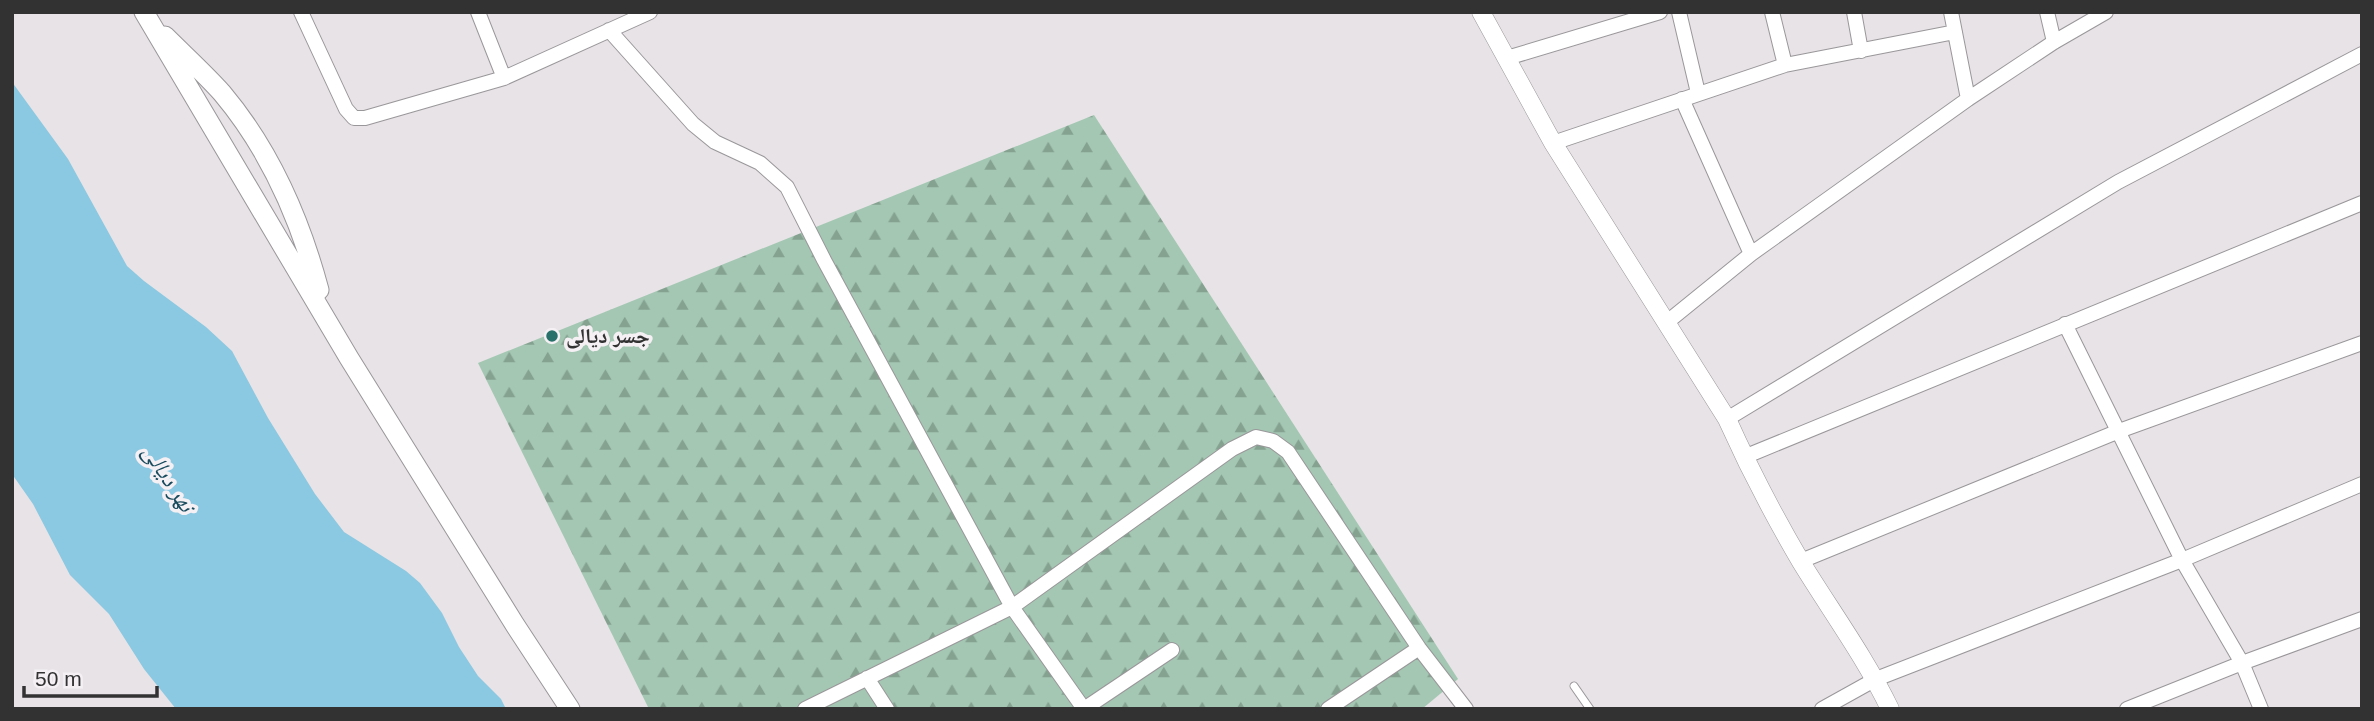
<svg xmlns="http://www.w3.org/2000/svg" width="2374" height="721" viewBox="0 0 2374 721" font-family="Helvetica,'Noto Naskh Arabic',sans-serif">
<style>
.forest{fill:url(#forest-firs)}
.water{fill:#8bc8e1}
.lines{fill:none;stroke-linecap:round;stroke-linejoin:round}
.service-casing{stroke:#9a979a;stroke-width:9}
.minor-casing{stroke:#9a979a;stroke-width:16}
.tertiary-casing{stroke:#9a979a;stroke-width:19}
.secondary-casing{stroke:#9a979a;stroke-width:21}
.service{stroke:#fff;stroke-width:7}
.minor{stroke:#fff;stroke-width:14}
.tertiary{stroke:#fff;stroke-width:18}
.secondary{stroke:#fff;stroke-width:19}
.poi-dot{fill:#28716a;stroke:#f4f0f4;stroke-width:2.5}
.labels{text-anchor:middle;stroke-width:7;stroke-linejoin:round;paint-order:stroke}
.poi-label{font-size:21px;font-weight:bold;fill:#333233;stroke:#f4f0f4;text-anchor:start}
.water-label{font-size:23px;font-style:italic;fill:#174a5c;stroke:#f4f0f4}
</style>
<defs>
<pattern id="forest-firs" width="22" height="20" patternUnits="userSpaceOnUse" patternTransform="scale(1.75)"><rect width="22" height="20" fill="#a3c7b2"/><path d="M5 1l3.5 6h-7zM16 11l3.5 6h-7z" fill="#85a291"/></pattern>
</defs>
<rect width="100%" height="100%" fill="#e7e3e6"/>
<path class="forest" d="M1094 115 1458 679 1422 709H649L478 363Z"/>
<path class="water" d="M12 82 68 159 127 266 144 281 206 327 232 351 268 418 315 494 344 532 406 571 420 583 442 613 459 647 478 676 501 699 506 709H176L144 669 109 614 70 575 33 504 12 474Z"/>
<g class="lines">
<g class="service-casing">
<path id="service" d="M1574 686 1590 709"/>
</g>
<g class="minor-casing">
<path id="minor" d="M301 12 346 109 354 118H365L504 78 650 12
M478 12 504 78
M1679 12 1698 93
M1772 12 1785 65
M1854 12 1861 51
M1951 12 1968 99
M2047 12 2054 42
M609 30 693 124 715 142 760 163 787 187 824 260 1012 607 1084 709
M1507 58 1660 12
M1682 99 1751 254
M1553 143 1785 65 1955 32
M1666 323 1751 254 1968 99 2054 42 2106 12
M2065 324 2182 560 2242 663 2261 709
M1727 419 2118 182 2362 54
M1744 457 2362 203
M1801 561 2119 431 2362 343
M867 678 887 709
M805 709 1012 607 1232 449 1256 437 1273 441 1288 452 1419 648 1466 709
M1084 709 1172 650
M1328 709 1419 648
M1822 709 1876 679 2182 560 2362 484
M2127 709 2242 663 2362 619"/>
</g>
<g class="tertiary-casing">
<path id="tertiary" d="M1481 12 1553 143 1727 419C1749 468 1774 516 1801 562 1831 611 1865 657 1890 709"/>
</g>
<g class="secondary-casing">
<path id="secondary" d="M144 12 349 358 515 625 570 709
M165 36C184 55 204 73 222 93 270 150 300 219 319 290"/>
</g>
<use href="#service" class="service"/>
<use href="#minor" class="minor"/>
<use href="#tertiary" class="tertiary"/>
<use href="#secondary" class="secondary"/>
</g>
<circle class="poi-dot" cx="552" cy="336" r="7"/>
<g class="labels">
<g class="poi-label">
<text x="566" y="343">جسر ديالى</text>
</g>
<g class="water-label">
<text transform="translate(169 478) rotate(57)" y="8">نهر ديالى</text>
</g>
</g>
<rect width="2374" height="721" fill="none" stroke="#333233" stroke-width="28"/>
<path d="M24 686v10h133v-10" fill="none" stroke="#333233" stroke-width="3.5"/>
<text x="35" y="686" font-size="21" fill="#333233" stroke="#f4f0f4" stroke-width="5" paint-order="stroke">50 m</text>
</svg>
